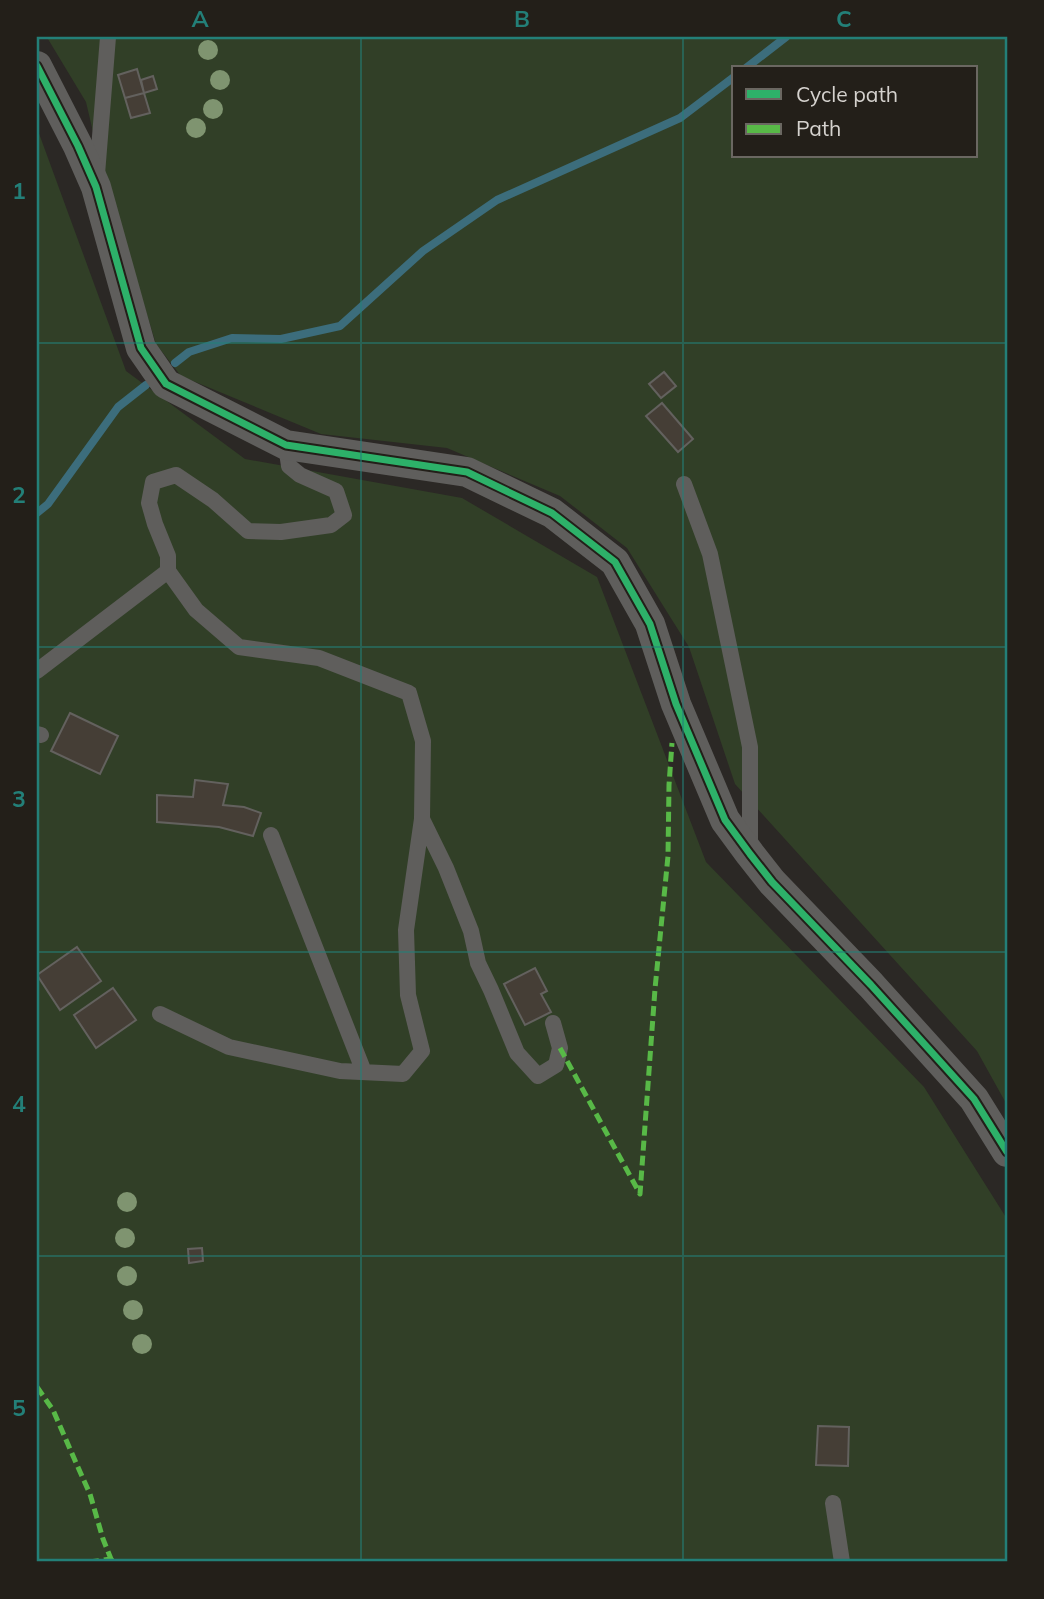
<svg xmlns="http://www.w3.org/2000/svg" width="1044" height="1599" viewBox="0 0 1044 1599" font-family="Mulish,sans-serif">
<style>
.green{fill:#313f27;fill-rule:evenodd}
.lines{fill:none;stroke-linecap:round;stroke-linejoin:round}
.stream{stroke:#3c6d7c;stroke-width:8}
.building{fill:#453e36;stroke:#63615e;stroke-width:2}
.service{stroke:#5f5e5c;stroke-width:16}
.minor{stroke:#5f5e5c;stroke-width:30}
.quiet{stroke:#58b947;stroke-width:5;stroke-dasharray:10 5;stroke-linecap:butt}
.cycleway-casing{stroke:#231f19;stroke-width:11}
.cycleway{stroke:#2db169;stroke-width:7}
.tree{fill:#7f9470}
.grid{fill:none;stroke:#237f78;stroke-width:2;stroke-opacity:0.55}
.neatline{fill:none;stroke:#237f78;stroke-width:2.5}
.grid-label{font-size:23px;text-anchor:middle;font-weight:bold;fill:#237f78}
</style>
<rect width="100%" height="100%" fill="#2b2825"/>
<path class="green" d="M45 37H1007V1105L977 1051 735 784 689 647 627 548 560 496 447 448 321 434 181 376 156 344 98 153 86 102 48 39ZM734 68H976V156H734Z
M37 128 126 371 245 459 462 498 597 577 706 862 924 1087 1007 1219V1562H37Z"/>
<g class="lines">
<path class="stream" d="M746 68 786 37
M175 363 189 352 232 338 281 339 340 326 423 251 497 200 680 118 734 77
M37 513 48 504 118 407 146 385"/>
</g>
<path class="building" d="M137 69 144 93 125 98 118 75Z
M153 76 157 89 144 93 141 80Z
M144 93 150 113 131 118 125 98Z
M664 372 676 386 661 398 649 384Z
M662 403 693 439 678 452 646 416Z
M70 713 118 736 100 774 51 751Z
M195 780 228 784 223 805 244 807 261 813 253 836 219 827 157 822V795L193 797Z
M77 947 101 981 60 1010 37 975Z
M535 968 547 991 541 994 551 1012 525 1025 504 984Z
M113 988 136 1020 96 1048 74 1015Z
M202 1248 203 1261 189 1263 188 1249Z
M818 1426 849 1427 848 1466 816 1465Z"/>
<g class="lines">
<path class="service" d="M97 174 108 37
M684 484 710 554 750 747V848
M37 671 168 571
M37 734 41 735
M422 819 446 868 471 931 478 963 491 990 517 1053 538 1076 556 1065 560 1048 553 1023
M271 835 364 1072
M160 1014 229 1047 340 1071 403 1074 422 1051 408 995 406 930 422 819 423 741 409 693 319 658 239 647 196 610 168 571V556L155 524 149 503 153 482 176 475 213 500 248 531 281 532 331 525 344 515 336 491 300 475 289 466 286 445
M833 1503 842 1562"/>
<path class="minor" d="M37 66 78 146 96 187 141 348 166 384 286 445 467 472 552 513 615 562 650 624 676 704 725 820 750 854 772 882 871 985 974 1099 1007 1152"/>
<path class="quiet" d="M560 1048 640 1194 655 989 668 856 669 785 672 743
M37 1387 53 1410 77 1465 90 1494 103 1539 111 1559 114 1562
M37 1562H40
M89 1562 111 1559"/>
<g class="cycleway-casing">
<path id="cycleway" d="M37 66 78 146 96 187 141 348 166 384 286 445 467 472 552 513 615 562 650 624 676 704 725 820 750 854 772 882 871 985 974 1099 1007 1152"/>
</g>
<use href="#cycleway" class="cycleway"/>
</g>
<g class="tree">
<circle cx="208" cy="50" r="10"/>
<circle cx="220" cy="80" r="10"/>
<circle cx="213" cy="109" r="10"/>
<circle cx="196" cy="128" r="10"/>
<circle cx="127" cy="1202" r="10"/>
<circle cx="125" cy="1238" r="10"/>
<circle cx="127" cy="1276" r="10"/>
<circle cx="133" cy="1310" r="10"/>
<circle cx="142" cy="1344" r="10"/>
</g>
<path class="grid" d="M361 37V1562M683 37V1562M37 343H1007M37 647H1007M37 952H1007M37 1256H1007"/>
<rect width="1044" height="1599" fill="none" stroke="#231f19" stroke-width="77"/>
<rect x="732" y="66" width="245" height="91" fill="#231f19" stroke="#6a6761" stroke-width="2"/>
<rect x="746" y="89" width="35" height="10" fill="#2db169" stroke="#6a6761" stroke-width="2"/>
<text x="796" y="102" font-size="21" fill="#d5d2ce">Cycle path</text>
<rect x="746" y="124" width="35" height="10" fill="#58b947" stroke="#6a6761" stroke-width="2"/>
<text x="796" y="136" font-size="21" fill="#d5d2ce">Path</text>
<rect x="38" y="38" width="968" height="1522" class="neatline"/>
<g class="grid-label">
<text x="200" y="27">A</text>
<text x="522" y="27">B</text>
<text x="844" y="27">C</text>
<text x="19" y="199">1</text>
<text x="19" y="503">2</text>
<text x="19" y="807">3</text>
<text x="19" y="1112">4</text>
<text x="19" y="1416">5</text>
</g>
</svg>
